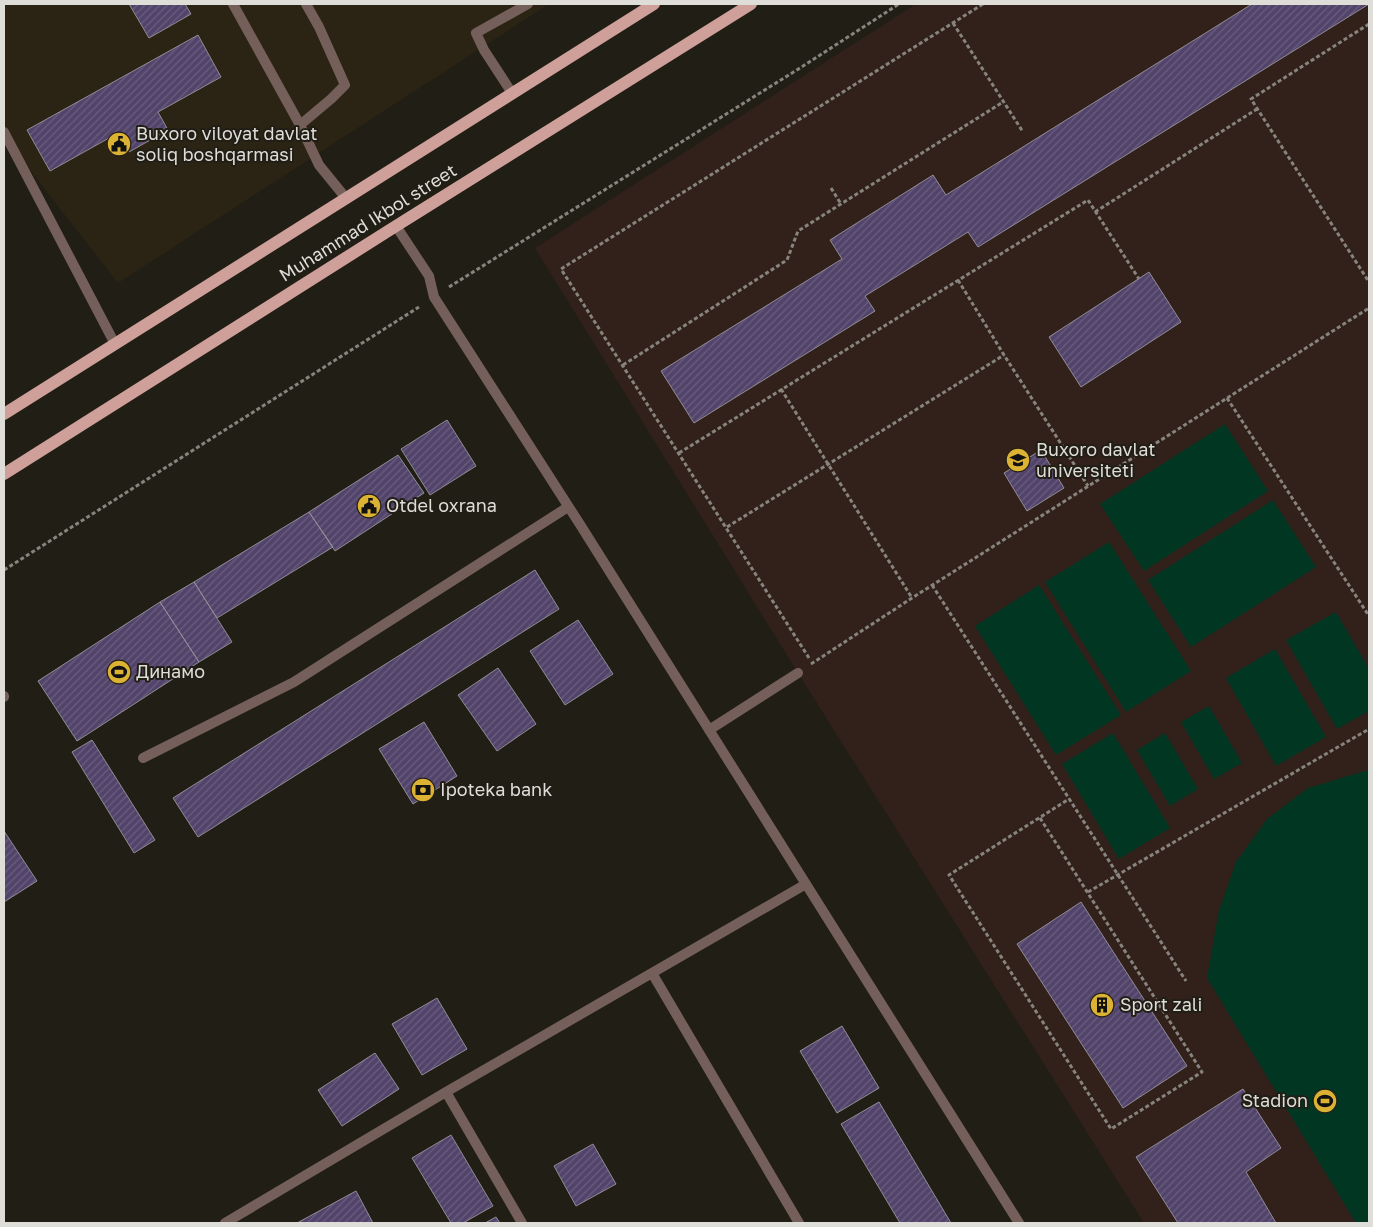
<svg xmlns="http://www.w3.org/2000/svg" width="1373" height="1227" viewBox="0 0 1373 1227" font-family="'Golos Text',sans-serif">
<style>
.commercial{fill:#2b2414}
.education{fill:#32201b}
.garden{fill:#003622}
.building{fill:url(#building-hatch);stroke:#908d96}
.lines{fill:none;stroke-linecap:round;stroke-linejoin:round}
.path{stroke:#87847e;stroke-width:3;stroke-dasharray:4 2.5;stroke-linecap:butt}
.service{stroke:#755f5b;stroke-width:10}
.primary{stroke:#cea099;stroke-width:12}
.labels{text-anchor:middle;stroke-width:4;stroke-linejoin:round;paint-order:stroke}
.poi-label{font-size:18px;fill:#dfddd8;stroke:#211e16;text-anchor:start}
.street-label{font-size:18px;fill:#dfddd8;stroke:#211e16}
</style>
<defs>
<pattern id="building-hatch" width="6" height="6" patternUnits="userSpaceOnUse" patternTransform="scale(1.25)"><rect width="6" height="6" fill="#52436a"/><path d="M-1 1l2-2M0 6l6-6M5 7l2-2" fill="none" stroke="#6a5e7f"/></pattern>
</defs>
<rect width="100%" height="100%" fill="#211e16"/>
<path class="commercial" d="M4 4H549L118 283 4 137Z"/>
<path class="education" d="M916 4H1369V1223H1144L798 673 535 248Z"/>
<path class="garden" d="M1225 424 1268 491 1144 571 1100 504Z
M1273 500 1316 567 1191 647 1148 580Z
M1109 542 1191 671 1126 712 1045 582Z
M1039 585 1121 715 1056 755 975 626Z
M1336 612 1369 669V711L1337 729 1286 640Z
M1275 649 1326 737 1276 766 1226 678Z
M1209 706 1242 763 1214 779 1181 722Z
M1113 733 1170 828 1119 859 1062 764Z
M1165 733 1198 789 1170 806 1137 750Z
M1368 770 1369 771V1223H1356L1207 978 1219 910 1236 862 1267 819 1308 788Z"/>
<path class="building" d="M129 4H185L191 14 149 38Z
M1252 4H1369L978 247 968 232 865 296 875 311 694 423 661 371 842 259 830 240 933 175 946 195Z
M198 35 221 77 158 112 168 130 129 152 118 133 50 171 27 130Z
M1149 272 1181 322 1081 387 1049 337Z
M447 420 476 466 430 495 401 449Z
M1041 450 1064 488 1027 511 1004 473Z
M398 455 424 493 335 551 309 512Z
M309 512 333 547 217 618 194 582Z
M535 570 559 609 198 837 173 798Z
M194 582 232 642 199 662 160 602Z
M160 602 199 662 77 741 38 681Z
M578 620 613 674 565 705 530 651Z
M498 668 536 724 497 751 458 695Z
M424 722 457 776 413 804 379 749Z
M92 740 155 840 134 853 72 752Z
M4 831 37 881 4 902Z
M1081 902 1187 1066 1123 1108 1017 944Z
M437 998 467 1049 422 1075 392 1024Z
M842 1026 879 1088 837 1113 800 1051Z
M375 1053 399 1089 342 1126 318 1090Z
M1243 1089 1281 1148 1246 1172 1276 1223H1178L1136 1157Z
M879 1102 951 1223H900L841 1124Z
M451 1135 493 1206 463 1223H451L412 1158Z
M593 1144 616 1184 576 1206 554 1166Z
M356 1191 373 1223H297Z
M496 1217 500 1223H485Z"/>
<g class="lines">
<path class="path" d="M953 23 1023 132
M1369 24 1251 99 1369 282
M831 188 841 204
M1095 212 1257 109
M958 280 1004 355 1088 486
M449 287 800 68 899 4
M623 365 787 260 798 231 1003 102
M781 389 912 598
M1227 398 1369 616
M679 453 1088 200 1139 279
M727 527 1004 355
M4 570 419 307
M932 585 1186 981
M809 658 561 269 983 4
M811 664 912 598 1369 308
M1040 818 1202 1072 1111 1129 949 875 1069 799
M1088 892 1369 729"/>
<path class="service" d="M233 4 300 125 319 165 345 197
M512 93 484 50 476 33 528 4
M300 125 331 99 345 85 319 27 306 4
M4 132 115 344
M396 226 429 276 434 297 581 526 1019 1223
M4 696V697
M709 730 798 673
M143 758 294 682 568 507
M652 973 799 1223
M446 1092 522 1223
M225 1223 446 1092 806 884"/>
<path class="primary" d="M4 414 654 4
M4 474 396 226 751 4"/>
</g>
<defs>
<g id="civic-disc" transform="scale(1.25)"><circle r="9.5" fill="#dbb233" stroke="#211e16"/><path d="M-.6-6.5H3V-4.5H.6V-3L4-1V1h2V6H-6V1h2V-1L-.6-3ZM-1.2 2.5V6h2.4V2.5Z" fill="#111"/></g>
<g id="university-disc" transform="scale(1.25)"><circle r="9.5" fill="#dbb233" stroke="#211e16"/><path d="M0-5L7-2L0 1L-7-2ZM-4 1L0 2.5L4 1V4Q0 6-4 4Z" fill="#111"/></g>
<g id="stadium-disc" transform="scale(1.25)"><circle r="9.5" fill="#dbb233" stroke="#211e16"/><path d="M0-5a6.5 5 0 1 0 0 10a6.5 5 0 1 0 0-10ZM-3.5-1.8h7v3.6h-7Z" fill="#111"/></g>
<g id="bank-disc" transform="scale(1.25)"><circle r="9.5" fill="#dbb233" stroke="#211e16"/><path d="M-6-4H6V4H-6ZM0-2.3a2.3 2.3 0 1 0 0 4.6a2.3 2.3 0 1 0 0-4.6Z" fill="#111"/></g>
<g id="building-disc" transform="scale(1.25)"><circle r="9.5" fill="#dbb233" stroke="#211e16"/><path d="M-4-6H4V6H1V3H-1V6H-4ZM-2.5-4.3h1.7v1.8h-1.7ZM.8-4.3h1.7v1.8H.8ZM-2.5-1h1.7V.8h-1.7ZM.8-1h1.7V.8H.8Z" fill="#111"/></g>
</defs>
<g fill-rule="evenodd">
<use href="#civic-disc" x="119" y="144"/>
<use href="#university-disc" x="1018" y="460"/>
<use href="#civic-disc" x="369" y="506"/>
<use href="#stadium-disc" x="119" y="672"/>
<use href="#bank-disc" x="423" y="790"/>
<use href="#building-disc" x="1102" y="1005"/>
<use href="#stadium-disc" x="1325" y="1101"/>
</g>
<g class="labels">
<g class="poi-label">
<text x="136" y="140">Buxoro viloyat davlat<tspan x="136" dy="21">soliq boshqarmasi</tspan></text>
<text x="1036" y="456">Buxoro davlat<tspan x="1036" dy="21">universiteti</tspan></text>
<text x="386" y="512">Otdel oxrana</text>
<text x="136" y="678">Динамо</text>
<text x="440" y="796">Ipoteka bank</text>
<text x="1120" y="1011">Sport zali</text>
<text x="1308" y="1107" text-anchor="end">Stadion</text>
</g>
<g class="street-label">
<text transform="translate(368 223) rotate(-32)" y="6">Muhammad Ikbol street</text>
</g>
</g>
<rect width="1373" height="1227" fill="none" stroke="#dfddd8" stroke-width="10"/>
</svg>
